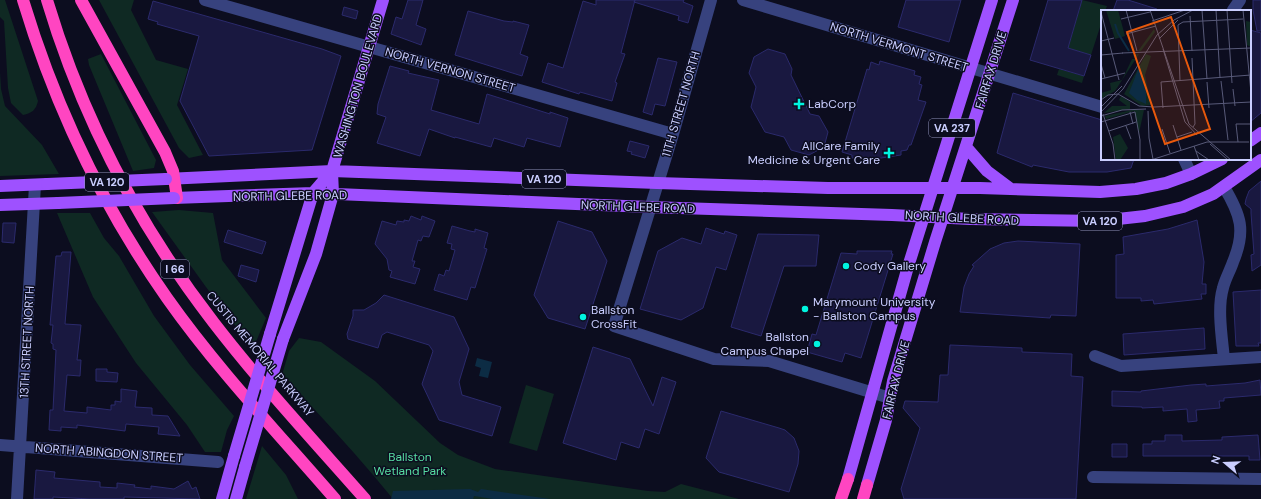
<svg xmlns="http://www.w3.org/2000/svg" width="1261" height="499" viewBox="0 0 1261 499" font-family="'DM Sans',sans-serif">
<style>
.green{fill:#0f2923}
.water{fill:#0c2c44}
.building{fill:#191840;stroke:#2b2a6c}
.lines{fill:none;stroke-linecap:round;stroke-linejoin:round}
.minor{stroke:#37427e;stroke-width:12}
.major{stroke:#9e51ff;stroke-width:12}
.highway{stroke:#ff45c1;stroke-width:12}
.major-bridge{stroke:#9e51ff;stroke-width:12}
.poi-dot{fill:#00f5e0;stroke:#0c0d1f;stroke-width:1.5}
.labels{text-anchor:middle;stroke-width:3;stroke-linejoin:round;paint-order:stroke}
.shield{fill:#0c0d1f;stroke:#9194bc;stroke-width:1}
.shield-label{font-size:11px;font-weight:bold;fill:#caceff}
.street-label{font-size:12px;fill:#caceff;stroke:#0c0d1f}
.poi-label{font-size:12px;fill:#caceff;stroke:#0c0d1f;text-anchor:start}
.park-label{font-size:12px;fill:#57dea3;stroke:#0c0d1f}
.inset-river{fill:none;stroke:#0c2c44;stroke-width:2}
.inset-road{fill:none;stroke:#585a79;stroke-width:1}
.view{fill:#e8590c;fill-opacity:0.15;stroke:#e8590c;stroke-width:2}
.inset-edge{fill:none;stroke:#caceff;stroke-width:2}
</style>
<rect width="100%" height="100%" fill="#0c0d1f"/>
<path class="green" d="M0 0H5L38 101C36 110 32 113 23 115L11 103 8 88 4 21 0 17Z
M99 0H134L131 10 156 60 188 69 177 105 203 155 189 158 179 148Z
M1082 0 1107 6 1105 11H1102V21L1091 55 1068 48Z
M101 54 156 160 154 168 133 171 89 65 88 59Z
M1059 69 1084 76 1082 83 1057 75Z
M0 72 1 89 5 106 42 145 59 174 0 176Z
M179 210 213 213 222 260 266 318 253 349 206 287 152 212Z
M57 213H90L104 238 119 256 154 316 190 365 234 416 227 430 221 452H205L187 425 136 363 93 297Z
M299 338 321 342 375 381 440 443 458 455 495 469 648 491 665 492 681 484 739 499H393C368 468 341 438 314 409 302 397 296 386 282 375L289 351Z
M526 385 554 394 537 451 509 443Z
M262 446 286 475 298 499H246Z"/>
<path class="water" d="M477 358 492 362 488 378 479 376 481 368 475 366Z
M470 489 478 492 481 489 550 499H493L474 496 473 499H391L393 491Z"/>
<path class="building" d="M408 0H423L416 25 426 29 421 45 391 34 396 17 402 19Z
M596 0H684L683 2 693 6 688 23 678 20 679 16 634 2 635 0 621 53 625 54 615 82 617 83 612 101 580 92 579 94 542 82 548 63 563 68 583 1 596 5Z
M906 0H961L949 42 898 27Z
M1048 0H1082L1068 48 1091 55 1084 76 1030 60Z
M1117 0H1128L1157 9V11H1113Z
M1253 0H1261V31H1257L1253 10Z
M153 1 322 49 341 56 312 150 209 156 180 101 199 36 157 24 158 22 148 19Z
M344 7 358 11 356 19 342 15Z
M468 11 504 21 513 22V21L529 25 520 54 528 57 522 76 455 55Z
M1250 30 1261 33V113L1250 122Z
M768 49 785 54 792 69 791 75 810 114 819 116 828 132 824 147 809 155 791 150 784 137 765 132 751 107 756 87 749 73 754 57Z
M658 58 677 62 665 106 655 104 652 115 643 112Z
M880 61 915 71 914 75 921 77 919 84 922 85 918 100 926 102 911 145H909L907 150 901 151V155L861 161 860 157 852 158V155L842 152 867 69 869 70 871 62 879 65Z
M390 66 409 71 408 73 439 80 431 110 479 124 487 94 550 114V112L568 118 560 147 527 138 524 147 494 138 491 147 455 137V138L429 129 420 156 377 143 386 117 377 114 378 104Z
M1013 93 1102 120V159H1134L1131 168 1107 172H1069L1033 165 1032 167 997 153Z
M630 141 649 146 645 158 631 154 632 152 627 151Z
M1261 181V265L1252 271 1251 255 1254 254 1251 213V209L1245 204 1246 199 1249 191Z
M411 216 421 220 422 216 435 221 429 237 423 236 421 241 418 240 412 261H415L413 267 420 269 415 284 390 277 392 271 389 270 387 259 375 244 382 221 396 225 397 221 404 222V220L409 221Z
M1197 220 1204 262 1202 284H1206V294H1201L1202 299 1154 304 1153 300 1141 301V298H1116V255L1124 254 1123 237 1168 229Z
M558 221 592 232 607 261 585 329 548 318 534 295Z
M3 223H16L14 243 2 242Z
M452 226 470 231 475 232V229L488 233 484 248 487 249 475 288 471 287 467 300 434 290 439 274 444 276 446 270 449 271 455 250 451 249 452 244 447 243Z
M706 228 724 234 725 231 737 235 726 270 716 267 703 308 681 320 640 309 658 251 682 238 701 244Z
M228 230 266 242 262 254 224 242Z
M758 234 819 235 816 266H784L761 336 731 327Z
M1018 241 1080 244 1076 316 1051 315 1050 318 960 312 964 287 969 274 974 266 972 265 990 249 1004 243Z
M857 251H892L891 254H893L861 358 845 353 842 362 807 352 812 334 816 335 841 253 857 254Z
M62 252H71L65 324 81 325 77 360H81L80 376 67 375 64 411 87 413V407L111 410V405H115V401L121 402V389L137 391 135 407 152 408V415L168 416 180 436 158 434 159 427 126 424 125 431 77 425V428L61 427V431L49 430 50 410H53L56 350 53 349V344L51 343 53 325H50L56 256H61Z
M241 265 259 270 256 282 238 276Z
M1261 290V343H1258L1259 346H1236L1233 292Z
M384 295 454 317 469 349 459 382 462 395 501 407 492 436 439 420 422 384 433 351 429 345 387 332 382 335 378 348 348 339 347 334 353 316V310H364L376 303Z
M1204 328 1205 349 1124 355 1123 334Z
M950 345 1022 348V352L1072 354 1071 376 1083 377 1076 499H904L901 489 920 428 903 408 905 401 938 402 940 375H948Z
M593 347 630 359 653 406 662 377 676 382 659 434 645 429 639 448 621 442 616 460 563 443Z
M96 369H107V372L118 373 117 382 96 381Z
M1260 380 1261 395 1224 398V401H1219L1220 408 1196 410 1197 421 1188 422 1187 409 1163 411V407L1142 408V407L1112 406V391L1141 392V391L1191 385 1206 384V386L1245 383Z
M721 411 779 428 785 430 794 438 799 451 798 464 789 492 719 472 706 458Z
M1165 435H1182V441L1222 440V437L1258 435 1260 460H1249V456H1143V444H1152V441H1165Z
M1112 444H1127V457H1112Z
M36 470 55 472 54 478 100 482V487L117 488V483L135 485 134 487 151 489V486L174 489 188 481 192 489 196 487 200 499 124 497V499H91L53 497V499H34Z"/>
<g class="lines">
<path class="minor" d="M205 0 673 134
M711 0 673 134 614 326 714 359 769 361 890 398
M743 0 1102 107
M1233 10 1240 0
M1184 159 1191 174
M1095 356 1121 366 1261 357
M1224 359C1222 338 1217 308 1223 288 1225 279 1230 271 1233 262 1246 231 1241 215 1224 187
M0 445 218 462
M1093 477 1261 479
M17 499 35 185"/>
<path class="major" d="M1250 141 1261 133
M967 148 987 171 1011 189
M166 179 332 171 657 183 828 188H980L1100 192 1136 189 1166 183 1191 174 1222 159
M0 186 47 184
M174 198 313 193 649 207 892 215 970 219 1100 221 1145 216 1183 207 1213 194 1261 160
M0 205 58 203
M270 334 313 193 332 171
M283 339 316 254 333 194 332 171 383 0
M848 479 907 270 992 0
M867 485 886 420 893 381 935 242 1013 0
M222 499 234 456
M236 499 245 467"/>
<path class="highway" d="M23 0C55 106 103 207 167 298 217 369 278 433 335 499
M47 0C82 117 139 226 214 323 261 384 314 441 365 499
M81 0 165 152 173 171 177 198
M841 499 848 479
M863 499 867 485"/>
<path class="major-bridge" d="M47 184 166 179
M58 203 174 198
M234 456 270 334
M245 467 283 339"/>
</g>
<g class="poi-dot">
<path d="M797 98h4v4h4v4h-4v4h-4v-4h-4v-4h4z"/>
<path d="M887 147h4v4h4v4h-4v4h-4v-4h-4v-4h4z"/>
<circle cx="846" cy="266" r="4"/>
<circle cx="805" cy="309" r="4"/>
<circle cx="583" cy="317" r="4"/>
<circle cx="817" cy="344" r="4"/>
</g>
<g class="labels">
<g class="shield">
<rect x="929" y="119" width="46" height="18" rx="3"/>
<rect x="522" y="170" width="44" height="18" rx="3"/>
<rect x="85" y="173" width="44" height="18" rx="3"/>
<rect x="1078" y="212" width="44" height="18" rx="3"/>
<rect x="161" y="260" width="28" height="18" rx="3"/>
</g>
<g class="shield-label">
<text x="952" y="132">VA 237</text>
<text x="544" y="183">VA 120</text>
<text x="107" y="186">VA 120</text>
<text x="1100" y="225">VA 120</text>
<text x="175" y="273">I 66</text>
</g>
<g class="street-label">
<text transform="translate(899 47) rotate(17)" y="4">NORTH VERMONT STREET</text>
<text transform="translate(450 70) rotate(16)" y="4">NORTH VERNON STREET</text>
<text transform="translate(991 70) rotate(-73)" y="4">FAIRFAX DRIVE</text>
<text transform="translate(358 86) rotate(-74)" y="4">WASHINGTON BOULEVARD</text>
<text transform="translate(681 104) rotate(-74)" y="4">11TH STREET NORTH</text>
<text transform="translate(290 196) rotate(-1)" y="4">NORTH GLEBE ROAD</text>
<text transform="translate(638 207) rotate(2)" y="4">NORTH GLEBE ROAD</text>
<text transform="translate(962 218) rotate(3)" y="4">NORTH GLEBE ROAD</text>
<text transform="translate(27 342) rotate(-87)" y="4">13TH STREET NORTH</text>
<text transform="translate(260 354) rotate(50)" y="4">CUSTIS MEMORIAL PARKWAY</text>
<text transform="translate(896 380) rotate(-76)" y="4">FAIRFAX DRIVE</text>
<text transform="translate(109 453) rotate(4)" y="4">NORTH ABINGDON STREET</text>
</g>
<g class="poi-label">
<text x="808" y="108">LabCorp</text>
<text x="880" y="150" text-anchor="end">AllCare Family<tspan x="880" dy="14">Medicine &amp; Urgent Care</tspan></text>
<text x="854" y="270">Cody Gallery</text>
<text x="813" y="306">Marymount University<tspan x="813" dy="14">- Ballston Campus</tspan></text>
<text x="591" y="314">Ballston<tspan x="591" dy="14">CrossFit</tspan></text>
<text x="809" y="341" text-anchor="end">Ballston<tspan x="809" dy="14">Campus Chapel</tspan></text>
</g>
<g class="park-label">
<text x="410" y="461">Ballston<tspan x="410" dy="14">Wetland Park</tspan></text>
</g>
</g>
<g transform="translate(1101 10)">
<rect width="150" height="150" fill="#0c0d1f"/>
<path d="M5 0H17L24 26 14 29ZM145 11 150 12V37L146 35ZM53 19 54 22 40 41H37ZM38 44 14 81 0 89V83L10 80 9 73 21 70 31 49H34L32 45ZM45 44 50 46 44 65 50 95 41 96 23 84ZM20 86 29 92V99L3 103 11 96H26L18 90ZM31 100H43L38 123 33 101 5 109 4 106ZM19 124 27 138 19 150H15L12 127Z" fill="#0f2923"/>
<path d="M38 57 45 82V94L36 90 28 83Z" fill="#0c2c44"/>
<path class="inset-river" d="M14 14 17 23 28 41"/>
<path class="inset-road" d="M25 0 36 41M49 0 88 114 130 150M101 0 106 69M115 0 119 68M126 0 131 73M142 0 150 83M0 2 18 70M89 6 91 41M20 9 49 2M51 11 84 0M25 24 55 16M58 29 77 10M0 31 13 28M62 39 84 112 96 125M21 43 150 38M0 45 22 43M91 48 94 114 92 117M0 54 4 68M0 69 24 63M79 71 77 15 82 12 142 9M120 71 127 130M106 72 108 98M132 79 134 96M0 90 7 85 17 84 38 96 53 97M0 97 21 76M53 97 150 92M62 98 60 72 150 65M47 101 48 128 52 149M0 102 22 79 56 25 73 10 92 0M29 102 32 114M2 104 12 134 14 150M0 106 21 100 45 99M0 112 34 102 39 130V150M72 115 80 140M25 116 30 129M61 119 69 143M8 121 35 112M76 127 91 122M137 132 135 114H150M109 134 127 150M93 136 98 150M95 141 108 150M50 150 106 132H148"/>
<path class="view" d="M70 7 109 119 64 134 26 22Z"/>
<rect width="150" height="150" class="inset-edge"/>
</g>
<g transform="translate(1225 463) rotate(289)" stroke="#0c0d1f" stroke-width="3" paint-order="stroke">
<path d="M0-3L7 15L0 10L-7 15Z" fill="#caceff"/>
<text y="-6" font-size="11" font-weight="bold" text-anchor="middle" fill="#caceff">N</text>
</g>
</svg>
